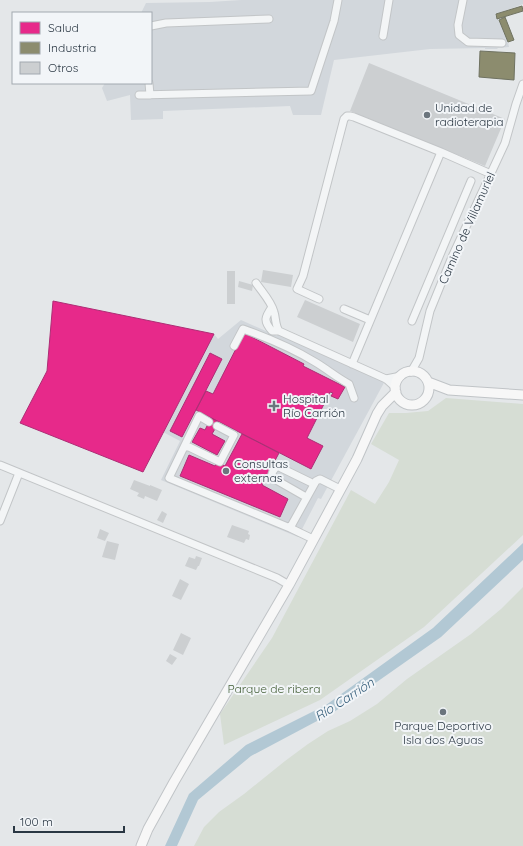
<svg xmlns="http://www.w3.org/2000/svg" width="523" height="846" viewBox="0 0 523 846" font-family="Quicksand,sans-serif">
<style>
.built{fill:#d2d7dc}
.green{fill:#d6ddd4}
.water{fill:#b2c8d4}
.health{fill:#e7298a;stroke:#ae2d75}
.industry{fill:#8c8c6e;stroke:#6f7261}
.building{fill:#cccfd1}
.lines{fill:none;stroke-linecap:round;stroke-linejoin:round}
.minor-casing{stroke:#c2c5c7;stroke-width:9}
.major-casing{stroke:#c0c4c7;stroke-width:11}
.minor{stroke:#f3f5f6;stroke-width:7}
.major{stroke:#f7f7f7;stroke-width:9}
.poi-dot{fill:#6b757d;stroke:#f2f5f8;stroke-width:1.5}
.labels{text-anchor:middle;stroke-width:4;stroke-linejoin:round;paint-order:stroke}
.poi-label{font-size:12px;fill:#2a3743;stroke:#f2f5f8;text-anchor:start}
.street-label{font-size:12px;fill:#2a3743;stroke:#f2f5f8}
.park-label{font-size:12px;fill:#445f37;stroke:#f2f5f8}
.water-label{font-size:13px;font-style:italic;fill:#335c78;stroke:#f2f5f8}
</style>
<rect width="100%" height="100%" fill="#e4e7e9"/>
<path class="built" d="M241 0H523V4L495 15 499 20 507 36 509 47 498 48 497 49H485V48L430 49 334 60 321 115H293L290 106 163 111V119L131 120 130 95 107 101 102 88 105 83H151V13H141L146 3 210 2Z
M241 320 277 336 279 331 386 379 321 499 318 498 298 537 161 480 180 441 163 432 214 334 218 339Z"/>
<path class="green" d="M446 398 523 404V535L424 627 320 700 224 745 220 714 272 638 351 490 375 504 389 482 399 460 371 444 389 413H406L428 411Z
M523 587V846H194L204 827 219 812 244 794 285 761 308 744 328 731 350 721 377 704 407 679 471 634 501 609Z"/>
<path class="water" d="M523 543V560L441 637 334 712 251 756 198 800 177 846H165L189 794 246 745 326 705 433 628Z"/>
<path class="health" d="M53 301 214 334 143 472 20 423 47 371Z
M244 333 304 364 303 366 345 387 338 399 331 396 333 393 330 392 307 438 323 446 311 469 196 410 206 391 213 394Z
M210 353 222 359 182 437 170 431Z
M211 418 219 422 212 434 225 441 217 455 192 442 200 428 205 430Z
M242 434 279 453 262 485 288 499 280 517 180 476 189 455 215 466 217 462 225 466Z"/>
<path class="industry" d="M522 6 523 11 497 19 496 14Z
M505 17 514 40 508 42 499 20Z
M480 51 515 53 514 80 479 77Z"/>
<path class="building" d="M369 63 505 119 485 166 350 111Z
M263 270 293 275 291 287 261 282Z
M227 271H235V304H227Z
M239 281 253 285 252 291 238 287Z
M305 300 360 324 353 342 297 317Z
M134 480 150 486V485L162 490 157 501 145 496 144 499 137 496 139 493 130 489Z
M162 511 167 514 163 523 157 520Z
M232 525 249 531 248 534 250 535 249 540 246 539 244 543 227 537Z
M100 529 109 533 105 541 97 538Z
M107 541 119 544 115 560 102 557Z
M196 556 202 558 199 566H198L196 570 185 566 189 557 195 559Z
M180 579 189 584 181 600 172 596Z
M181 633 191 638 183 655 173 650Z
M170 654 177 658 172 665 166 661Z"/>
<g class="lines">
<g class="minor-casing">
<path id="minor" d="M463 0 458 25 459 35 468 42 502 43
M151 26 166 23 269 19
M383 36 389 0
M149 83 150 95
M139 95 311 91 334 21 338 0
M256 283C262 292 271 301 274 312 276 318 275 325 279 331L386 379 396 388
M319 299 297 289 303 276 344 119 347 116H350L354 117 441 152 491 174
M272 307C265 317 263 321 272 331H279
M344 309 370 320
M412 321 471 181
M234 346 243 329C268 338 292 348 315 362 327 369 336 377 349 384L354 398
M352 364 441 152
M411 372 419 358 430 311 452 257 505 143 516 104 523 84
M386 379 401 376
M209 422 199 416 184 447H189L220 462 234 435 217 426
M184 447 169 478 290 528 313 539
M0 465 277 578 289 585
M306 497 271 477 273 471 277 466 314 484
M0 521 19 473
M290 528 316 481 320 479 340 489"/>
</g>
<g class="major-casing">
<path id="major" d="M395 388a17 17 0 1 1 34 0a17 17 0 1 1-34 0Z
M428 382 449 390 523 395
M141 846 148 829 174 782 289 585 357 459 377 414 382 406 396 392"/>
</g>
<use href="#minor" class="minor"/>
<use href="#major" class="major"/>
</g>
<g class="poi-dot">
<circle cx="427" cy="115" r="4"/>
<path d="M272 400h4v4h4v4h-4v4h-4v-4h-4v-4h4z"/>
<circle cx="226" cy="471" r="4"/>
<circle cx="443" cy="712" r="4"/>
</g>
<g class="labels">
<g class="poi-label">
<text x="435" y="112">Unidad de<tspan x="435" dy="14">radioterapia</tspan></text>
<text x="283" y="403">Hospital<tspan x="283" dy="14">Río Carrión</tspan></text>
<text x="234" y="468">Consultas<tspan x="234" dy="14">externas</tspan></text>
<text x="443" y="730" text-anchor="middle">Parque Deportivo<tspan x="443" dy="14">Isla dos Aguas</tspan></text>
</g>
<g class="street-label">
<text transform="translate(467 228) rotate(-66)" y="4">Camino de Villamuriel</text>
</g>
<g class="park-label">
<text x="274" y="693">Parque de ribera</text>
</g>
<g class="water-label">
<text transform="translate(344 699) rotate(-33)" y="5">Río Carrión</text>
</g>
</g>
<rect x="12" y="12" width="140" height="72" fill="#f2f5f8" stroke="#a2a9b0"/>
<rect x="20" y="22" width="20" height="12" fill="#e7298a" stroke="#a2a9b0"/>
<text x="48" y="32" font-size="12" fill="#2a3743">Salud</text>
<rect x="20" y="42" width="20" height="12" fill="#8c8c6e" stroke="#a2a9b0"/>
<text x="48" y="52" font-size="12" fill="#2a3743">Industria</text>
<rect x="20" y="62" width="20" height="12" fill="#cccfd1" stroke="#a2a9b0"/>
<text x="48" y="72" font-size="12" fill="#2a3743">Otros</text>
<path d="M14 826v6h110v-6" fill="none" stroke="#2a3743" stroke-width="2"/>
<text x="20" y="826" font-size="12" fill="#2a3743" stroke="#f2f5f8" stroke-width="3" paint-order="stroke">100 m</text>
</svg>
